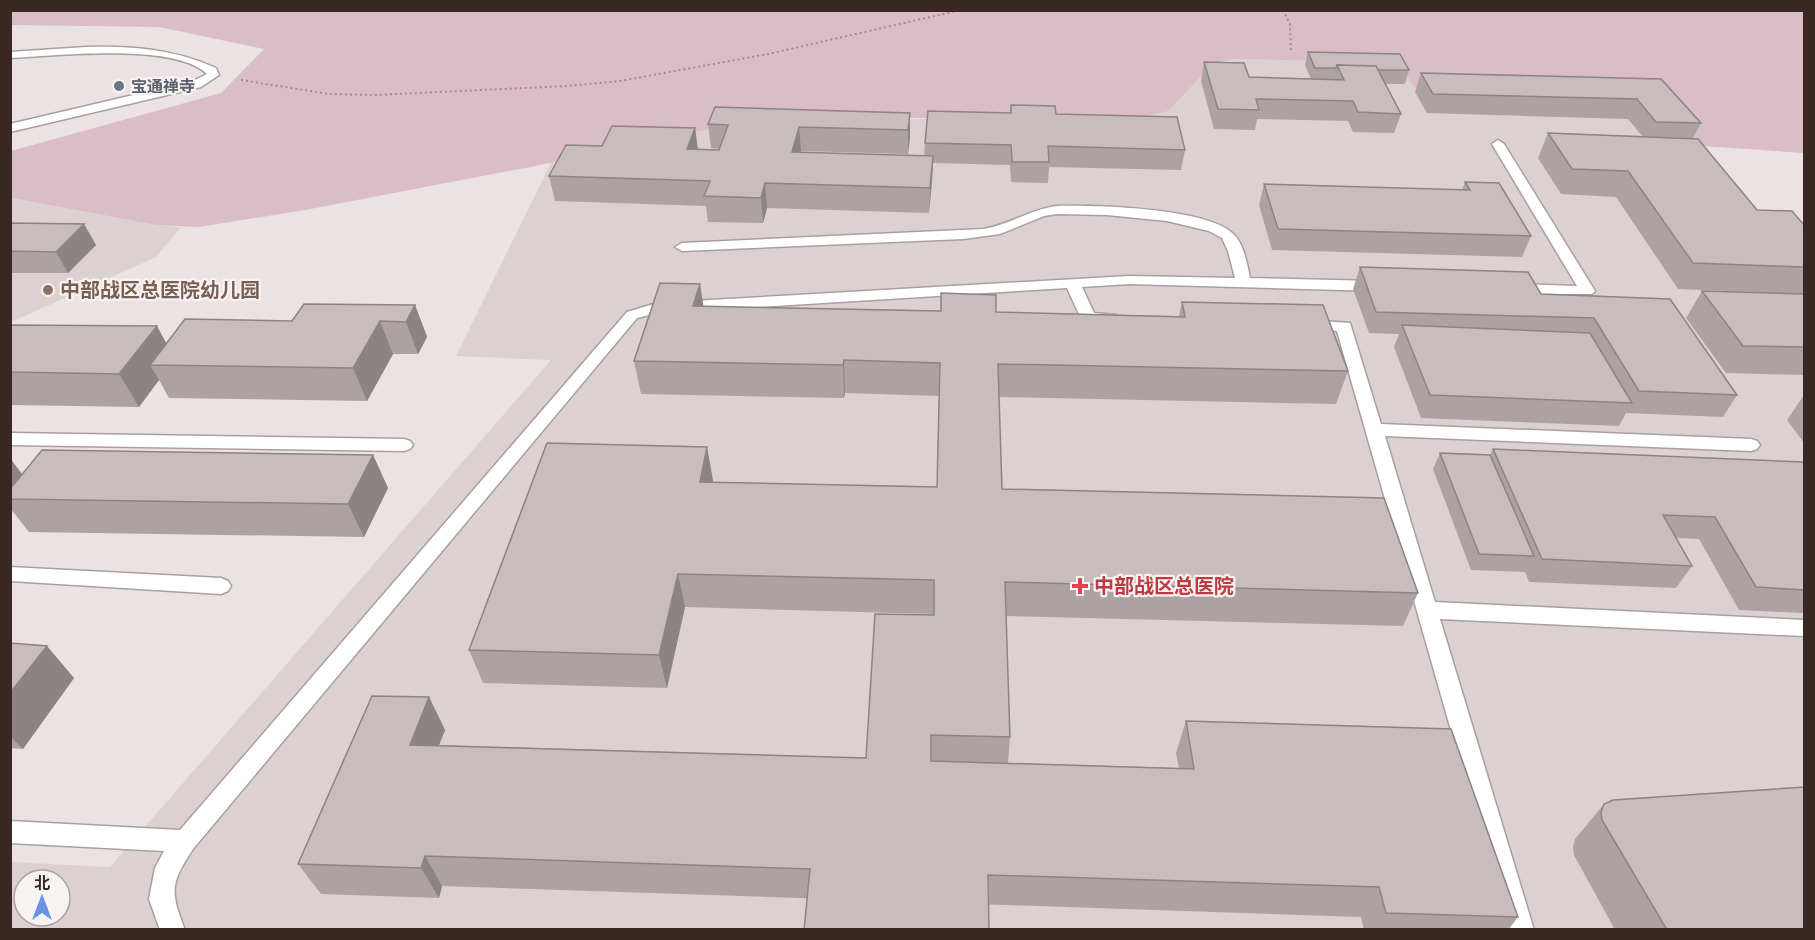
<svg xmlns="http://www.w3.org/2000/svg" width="1815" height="940" viewBox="0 0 1815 940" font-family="'DM Sans','Noto Sans SC',sans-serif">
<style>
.built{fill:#dbd1d1;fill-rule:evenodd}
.green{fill:#dabdc7}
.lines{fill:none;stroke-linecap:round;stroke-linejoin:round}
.minor-casing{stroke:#ab9f9e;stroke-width:3}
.path{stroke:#ab8986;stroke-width:2;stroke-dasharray:2 3;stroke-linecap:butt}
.minor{fill:#fff;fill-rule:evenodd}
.wall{fill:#aca2a2}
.shaded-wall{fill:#8c8484}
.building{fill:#c8bcbc;stroke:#8c8484;stroke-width:1.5}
.worship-dot{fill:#6b7280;stroke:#f8f3f3;stroke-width:2}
.education-dot{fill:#8d6e63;stroke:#f8f3f3;stroke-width:2}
.health-dot{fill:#e0444e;stroke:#f8f3f3;stroke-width:2}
.labels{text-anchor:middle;stroke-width:4.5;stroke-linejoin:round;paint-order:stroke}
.far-worship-label{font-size:16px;font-weight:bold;fill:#5b616d;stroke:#f8f3f3;text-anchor:start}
.education-label{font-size:20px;font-weight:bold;fill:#785e54;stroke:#f8f3f3;text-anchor:start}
.health-label{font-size:20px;font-weight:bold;fill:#be3a42;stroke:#f8f3f3;text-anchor:start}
</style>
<rect width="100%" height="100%" fill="#ebe2e3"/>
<path class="built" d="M1237 59 1399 63 1659 96 1784 241 1804 246V929L11 930V862L110 867 551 360 456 356 551 163 700 131 776 122 973 118 1210 67ZM24 880H60V916H24Z
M10 198 156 225 181 227 156 257 11 322Z"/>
<path class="green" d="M11 10 1804 11V153L1702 146 1658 96 1415 88 1399 63 1237 59 1224 61 1210 67 1168 111 1137 118H912L776 122 700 131 551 163 305 210 199 227 156 225 11 198V151L221 93 264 49 159 27 11 25Z"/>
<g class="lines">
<g class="minor-casing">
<path id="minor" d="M86 47C132 46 174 49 216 68L219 75 201 87 10 132V124L193 81 207 74C175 42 55 56 10 58V52Z
M1498 140 1504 144 1595 291 1592 294H1516L1508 289 1516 284 1577 286 1492 144Z
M1057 206C1096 205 1202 208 1231 232 1244 242 1247 264 1250 278L1377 281 1385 286 1377 291 1129 284 1082 287 1094 313 1116 315 1118 318 1116 321H1082L1067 288 658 313 637 318 193 849C170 884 170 891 185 930H160L149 899 155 868 164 851 10 843V821L180 830 627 312 657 303 1129 276 1235 278 1228 251 1222 238 1209 231 1167 221 1107 215 1057 214 1044 216 1000 234 963 239 682 251 675 247 682 243 983 229C1009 225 1031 209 1057 206Z
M1308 320 1350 323 1381 424 1751 439 1757 441 1760 445 1757 449 1751 451 1385 436 1435 602 1804 620V636L1440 619 1534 930H1508L1337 331 1302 328 1300 325 1302 322Z
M10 433 404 439 410 441 413 445 410 449 404 451 10 445Z
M10 567 221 578 228 581 231 586 228 591 221 594 10 581Z"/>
</g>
<path class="path" d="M1283 10 1290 24 1291 50
M241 80 329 94 375 95 567 86 620 81 768 54 961 10"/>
<use href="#minor" class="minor"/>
</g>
<path class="wall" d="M1308 52 1409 70 1405 84H1385L1401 114 1394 133 1353 132 1348 121 1257 119 1255 130 1214 129 1201 81 1204 62 1249 77 1311 79 1305 65Z
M1421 73 1661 79 1701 123 1693 138 1757 210 1804 225V375L1726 373 1686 318 1702 291 1774 293 1678 289 1616 197 1561 194 1538 158 1548 133 1642 136 1628 119 1427 113 1415 92Z
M1011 105 1056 114 1185 150 1181 170 1049 167 1048 183 1011 182 1010 165 933 163 932 181 929 213 767 208 763 223 708 222 706 206 555 201 549 176 602 146 695 128 698 149 719 150V149L711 148 708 124 910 113V137L908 154 801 151 800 152 924 156 925 143 1010 113Z
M1465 182 1531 236 1522 257 1272 250 1259 205 1264 184 1462 190Z
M10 223 84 224 96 245 68 273H10Z
M1360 267 1541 294 1670 299 1737 395 1723 417 1626 413 1619 426 1421 418 1394 347 1399 334 1369 333 1353 289Z
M1182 302 1348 371 1336 404 999 397 1002 489 1418 593 1403 626 1006 616 1010 737 1008 763 1179 768 1176 753 1186 721 1518 917 1508 930H1364L1361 917 442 886 439 898 321 894 298 864 429 697 445 730 439 745 866 758 934 614 685 607 667 688 483 683 469 650 707 447 712 482 937 487 939 396 845 393 844 398 641 394 634 361 703 307 1179 316Z
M415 305 427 337 418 354H393L367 401 169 398 159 380 139 407 10 405V325L166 343 292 321Z
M1804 395V443L1787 420Z
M1493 449 1804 462V613L1739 610 1699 539 1676 538 1692 566 1676 588 1529 582 1525 572 1471 570 1433 469 1440 453 1490 455Z
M373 455 388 488 364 537 29 532 10 508V458L22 475Z
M10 643 74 678 23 749 10 748Z
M1604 804 1804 930H1615L1574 855 1573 847 1575 839Z"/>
<path class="shaded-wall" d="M910 113V137L908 154V130Z
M799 127 801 151 794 177 792 152Z
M695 128 698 152 687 149Z
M933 156 932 181 929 213 930 188Z
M765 183 767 208 763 223 761 198Z
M84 224 96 245 68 273 56 252Z
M700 284 705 316 693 306Z
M415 305 427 337 418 354 406 322Z
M380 321 393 354 367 401 353 368Z
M157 326 175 359 150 365 159 380 139 407 119 374Z
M844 360 845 393 844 398 843 365Z
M707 447 713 480 706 515 700 482Z
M373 455 388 488 364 537 348 504Z
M10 458 25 478 10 496Z
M678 574 685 607 667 688 659 655Z
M47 646 74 678 23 749 10 736V693Z
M429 697 445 730 427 776 410 745Z
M425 856 442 886 439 898 421 868Z"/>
<path class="building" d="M1308 52 1400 54 1409 70H1378L1376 66 1337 65 1336 68H1315Z
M1204 62 1244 63 1249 77 1344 80 1337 65 1376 66 1401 114 1358 112 1353 101 1256 99 1259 110 1218 109Z
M1421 73 1661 79 1701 123 1656 122 1637 99 1433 94Z
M1011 105 1055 106 1056 114 1177 117 1185 150 1048 146 1049 162H1012L1011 145 925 143 928 111 1011 113Z
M715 107 910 113 908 130 799 127 792 152 933 156 930 188 765 183 761 198 704 196 710 181 549 176 566 145 602 146 612 126 695 128 687 149 719 150 728 125 708 124Z
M1548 133 1698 139 1757 210 1792 211 1804 225V267L1693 263 1628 171 1572 169Z
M1465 182 1499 183 1531 236 1278 229 1264 184 1470 190Z
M10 223 84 224 56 252 10 251Z
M1360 267 1528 272 1541 294 1670 299 1737 395 1639 391 1594 318 1376 312Z
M660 283 700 284 693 306 941 311V293L996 295V312L1185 317 1182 302 1323 305 1348 371 998 364 1002 489 1384 498 1418 593 1005 582 1010 737 931 735V761L1194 769 1186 721 1451 729 1518 917 1386 913 1379 887 988 875 989 930H804L810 869 425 856 421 868 298 864 372 696 429 697 410 745 866 758 875 614 934 615V580L678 574 659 655 469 650 547 443 707 447 700 482 937 487 940 363 844 360 843 365 634 361Z
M1702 291 1804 294V347L1743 346Z
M304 304 415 305 406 322 380 321 353 368 150 365 185 319 292 321Z
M10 325 157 326 119 374 10 372Z
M1402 325 1590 333 1632 403 1430 395Z
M1493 449 1804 462V590L1756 587 1715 517 1663 515 1692 566 1542 559Z
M42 450 373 455 348 504 10 499V489Z
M1440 453 1490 455 1534 556 1479 554Z
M10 643 47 646 10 693Z
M1804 787V930H1667L1602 820 1601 812 1604 804 1613 800Z"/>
<circle class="worship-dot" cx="119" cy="86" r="6"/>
<circle class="education-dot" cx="48" cy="290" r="6"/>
<path class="health-dot" d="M1077 577h6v6h6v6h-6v6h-6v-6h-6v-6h6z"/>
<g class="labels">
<g class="far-worship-label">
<text x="131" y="92">宝通禅寺</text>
</g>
<g class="education-label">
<text x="60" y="297">中部战区总医院幼儿园</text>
</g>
<g class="health-label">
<text x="1094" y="593">中部战区总医院</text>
</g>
</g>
<rect width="1815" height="940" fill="none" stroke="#3a2724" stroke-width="24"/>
<g transform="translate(42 898)"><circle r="28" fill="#f8f3f3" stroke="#aca1a0" stroke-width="1.5"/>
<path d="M0-4.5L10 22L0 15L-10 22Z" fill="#6794e4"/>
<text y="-9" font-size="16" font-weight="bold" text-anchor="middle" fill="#3a2724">北</text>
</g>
</svg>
